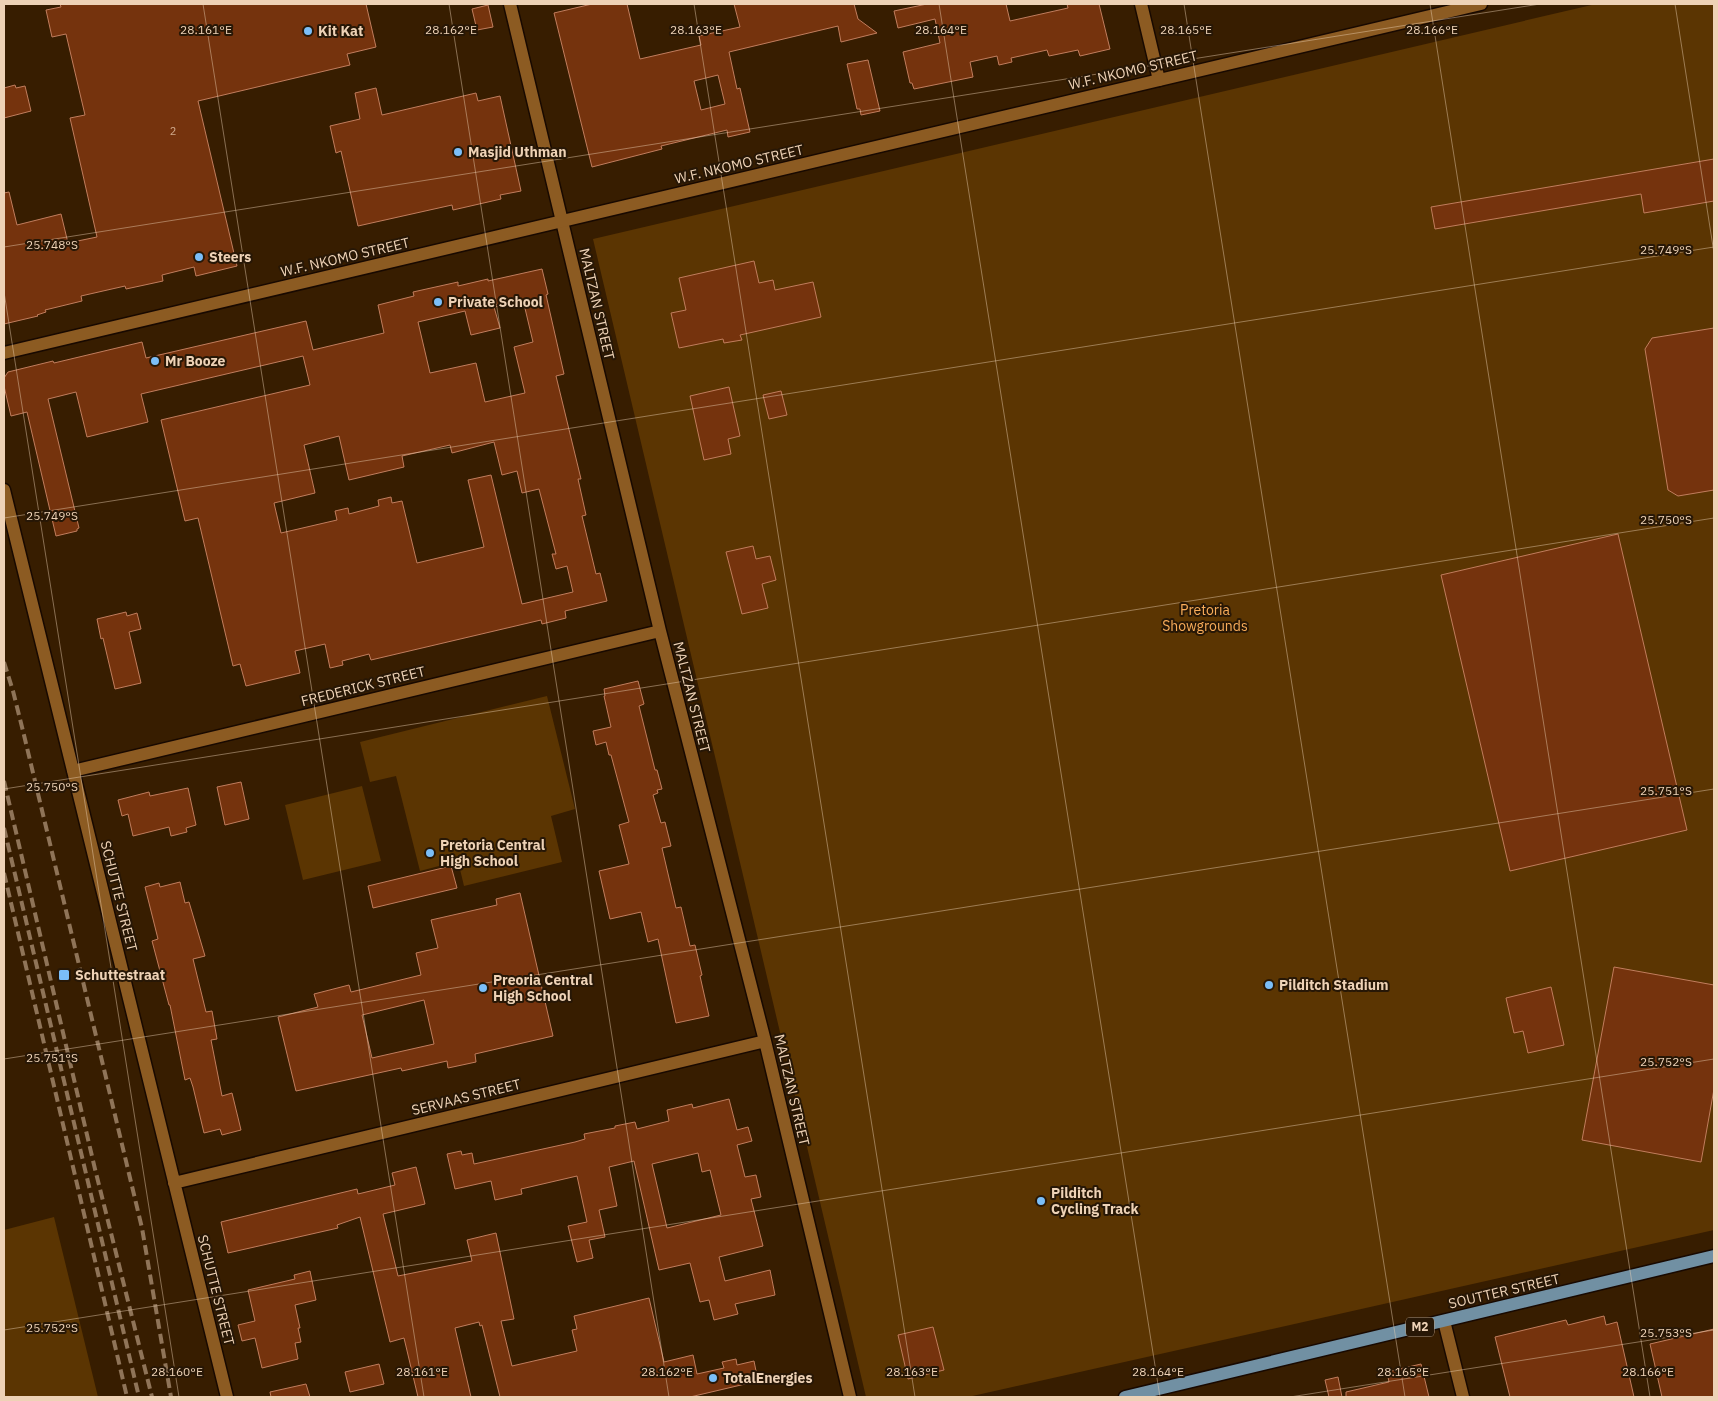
<svg xmlns="http://www.w3.org/2000/svg" width="1718" height="1401" viewBox="0 0 1718 1401" font-family="'IBM Plex Sans',sans-serif">
<style>
.green{fill:#5b3502}
.building{fill:#75330d;stroke:#c17d5d;fill-rule:evenodd}
.lines{fill:none;stroke-linecap:round;stroke-linejoin:round}
.street-casing{stroke:#180900;stroke-width:15}
.secondary-casing{stroke:#180900;stroke-width:15}
.primary-casing{stroke:#180900;stroke-width:15}
.street{stroke:#8c5b22;stroke-width:12}
.secondary{stroke:#8c5b22;stroke-width:12}
.primary{stroke:#7190a3;stroke-width:12}
.rail{stroke:#8f7458;stroke-width:4;stroke-dasharray:10 5;stroke-linecap:butt}
.ticks{fill:none;stroke:#eed2b6;stroke-width:1;stroke-opacity:0.45}
.poi-dot{fill:#7bbef8;stroke:#271706;stroke-width:2}
.labels{text-anchor:middle;stroke-width:4;stroke-linejoin:round;paint-order:stroke}
.number-label{font-size:11px;fill:#d0aa8c}
.shield{fill:#271706;stroke:#b29a81;stroke-width:1}
.shield-label{font-size:12px;font-weight:bold;fill:#eed2b6}
.poi-label{font-size:14px;font-weight:bold;fill:#eed2b6;stroke:#271706;text-anchor:start}
.street-label{font-size:14px;fill:#eed2b6;stroke:#271706}
.park-label{font-size:14px;fill:#faad5a;stroke:#271706}
.ticks-label{font-size:12px;text-anchor:middle;fill:#eed2b6;stroke:#271706;stroke-width:4;stroke-linejoin:round;paint-order:stroke}
</style>
<rect width="100%" height="100%" fill="#371d00"/>
<path class="green" d="M1596 4H1714V1230L968 1397H866L593 239Z
M547 696 575 809 551 816 562 862 464 886 458 861 420 871 396 776 370 782 360 742Z
M362 786 381 861 303 880 285 805Z
M54 1217 98 1397H4V1230Z"/>
<path class="building" d="M60 4H366L376 47 347 54 350 65 198 101 237 266 196 276 194 267 162 275 163 281 126 289 125 286 81 296 82 301 45 310 46 312 37 315 38 316 4 324V193L9 192 17 225 61 214 68 243 97 237 70 118 85 115 66 34 52 37 46 10 61 7Z
M592 4H627L640 59 701 45 699 36 740 27 734 4H854L858 19 877 33 841 42 838 26 729 52 737 89 740 88 750 132 728 137 727 130 661 146 662 149 592 167 554 13ZM718 75 725 104 701 110 694 81Z
M927 4H1006L1010 21 1068 8 1067 4H1099L1110 49 1080 56 1078 50 1049 56 1047 50 1011 58 1012 62 999 65 997 56 970 62 973 77 914 89 912 83H910L903 52 940 43 935 19 898 28 894 11Z
M488 5 493 27 477 30 472 9Z
M868 60 880 111 861 115 860 109H857L847 64Z
M15 85 16 88 25 86 31 111 4 118V88Z
M376 88 382 115 476 93 478 101 500 96 521 191 500 195 501 199 453 210 452 205 358 226 341 151 336 153 330 126 360 119 355 93Z
M1714 159V201L1644 213 1641 194 1435 229 1431 207Z
M754 261 759 283 773 280 775 290 813 282 821 317 740 335 742 340 724 343 723 339 679 348 671 313 686 310 679 278Z
M542 269 548 294 546 295 564 374 556 376 581 479H578L586 515 582 516 596 574 600 573 607 601 565 611 566 618 542 624 541 620 371 660 369 654 342 661 343 665 330 668 325 644 295 651 300 673 246 686 240 664 233 666 198 518 185 521 161 420 310 385 303 356 141 394 148 422 87 437 76 392 48 399 79 528 77 529V531L56 536 27 412 11 416 4 386V378L8 372 53 361 54 363 142 342 146 358 306 321 313 350 384 333 378 305 414 296 413 292 458 282V286L488 279V281ZM523 300 533 342 514 347 525 393 485 402 476 363 430 373 418 322 465 311 471 335 500 328 494 307ZM339 436 349 480 404 467 402 456 450 445 452 453 494 442 502 475 517 471 522 493 539 489 556 554H552L556 569 567 566 573 592 522 604 491 475 468 480 484 547 417 563 402 501 392 503 391 497 378 500 379 506 349 514 348 508 335 511 337 520 281 533 274 503 315 493 304 445Z
M1714 328V490L1678 496 1668 490 1645 349 1652 338Z
M729 387 740 436 728 439 731 454 704 460 690 396Z
M781 391 787 415 769 419 763 395Z
M1618 534 1687 830 1510 871 1441 575Z
M753 546 756 559 770 556 776 580 762 584 768 608 742 614 726 552Z
M126 612 127 616 137 613 141 629 129 632 141 683 115 689 103 638 101 639 97 619Z
M638 681 644 704 639 706 655 770H657L662 789 657 790 658 793 653 795 661 823 665 822 671 846 662 848 676 908 681 907 690 946 695 945 702 975 700 976 709 1016 676 1023 658 939 648 942 641 912 610 919 599 871 629 864 619 825 629 822 611 755H609L606 742 596 745 593 731 611 727 604 696H605L604 689Z
M241 782 249 819 225 825 217 787Z
M188 788 196 825 186 828 187 832 171 836 169 827 133 836 128 814 122 816 118 800 149 792 150 796Z
M451 866 457 888 373 908 368 886Z
M180 882 185 903 189 902 205 956 193 959 206 1012 212 1011 217 1039 211 1040 222 1096 232 1093 241 1130 222 1135 220 1129 204 1133 193 1087 190 1078 185 1080 170 1005H169L152 941 158 939 145 887 159 883 160 887Z
M520 893 553 1036 475 1054 476 1062 448 1068 447 1061 402 1071 401 1068 296 1091 278 1017 318 1007 314 994 349 985 351 992 421 975 416 953 438 948 431 920 497 905 496 899ZM424 1000 434 1044 372 1058 362 1015Z
M1614 967 1714 985V1089L1701 1162 1582 1140Z
M1551 987 1564 1045 1528 1053 1523 1031 1514 1033 1506 998Z
M729 1099 737 1130 748 1127 752 1141 737 1145 745 1177 756 1175 761 1197 751 1199 763 1246 719 1257 725 1281 770 1270 775 1295 735 1304 738 1314 714 1320 709 1300 700 1302 690 1263 659 1270 634 1161 609 1167 617 1206 599 1210 605 1237 589 1240 593 1258 577 1262 568 1226 587 1222 577 1176 521 1189 522 1194 495 1200 491 1181 455 1189 447 1154 461 1151 462 1155 472 1153 474 1164 575 1142 585 1139 584 1134 615 1128V1126L635 1122 637 1129 669 1121 667 1110 692 1104 693 1108ZM698 1153 702 1172 710 1170 721 1215 667 1228 652 1164Z
M416 1167 425 1204 383 1214 398 1276 472 1261 467 1240 496 1233 514 1319 501 1321 512 1366 577 1351 572 1330 577 1329 574 1316 649 1298 664 1362 693 1355 697 1374 724 1368 722 1362 736 1359 737 1365 754 1361 758 1381 690 1397H500L482 1325 480 1326 479 1322 455 1328 471 1397H418L404 1338 390 1342 360 1217 337 1225 338 1228 228 1253 221 1222 357 1189 358 1194 395 1185 392 1173Z
M310 1271 316 1300 295 1305 300 1328H298L301 1342 295 1343 298 1359 262 1368 255 1338 242 1341 238 1325 255 1321 248 1290 295 1279 294 1275Z
M1604 1316 1606 1325 1617 1322 1634 1397H1510L1495 1337 1566 1320 1568 1325Z
M933 1327 944 1370 908 1379 898 1335Z
M1714 1329V1397H1662L1650 1344Z
M379 1364 384 1384 350 1392 345 1372Z
M1421 1364 1429 1397H1346V1392L1389 1382 1387 1372Z
M1338 1377 1342 1397H1329L1325 1380Z
M306 1384 310 1397H271L270 1392Z"/>
<g class="lines">
<g class="street-casing">
<path id="street" d="M510 4 660 631 765 1041 850 1397
M1141 4 1159 80
M4 490 227 1397
M73 771 660 631
M174 1183 765 1041
M1444 1321 1463 1397"/>
</g>
<g class="secondary-casing">
<path id="secondary" d="M4 353 1481 4"/>
</g>
<g class="primary-casing">
<path id="primary" d="M1125 1397 1714 1256"/>
</g>
<use href="#street" class="street"/>
<use href="#secondary" class="secondary"/>
<use href="#primary" class="primary"/>
<path class="rail" d="M4 662 13 691 23 731 142 1228 171 1397
M4 781 95 1169 152 1397
M4 828 139 1397
M4 873 127 1397"/>
</g>
<path class="ticks" d="M203 4 424 1397M449 4 669 1397M694 4 915 1397M939 4 1160 1397M1184 4 1405 1397M1430 4 1650 1397M1675 4 1714 253M4 247 1540 4M4 292 179 1397M4 518 1714 247M4 789 1714 518M4 1059 1714 789M4 1330 1714 1059M1290 1397 1714 1330"/>
<g class="poi-dot">
<circle cx="308" cy="31" r="5"/>
<circle cx="458" cy="152" r="5"/>
<circle cx="199" cy="257" r="5"/>
<circle cx="438" cy="302" r="5"/>
<circle cx="155" cy="361" r="5"/>
<circle cx="430" cy="853" r="5"/>
<rect x="58" y="969" width="12" height="12" rx="2.5"/>
<circle cx="1269" cy="985" r="5"/>
<circle cx="483" cy="988" r="5"/>
<circle cx="1041" cy="1201" r="5"/>
<circle cx="713" cy="1378" r="5"/>
</g>
<g class="labels">
<g class="number-label">
<text x="173" y="135">2</text>
</g>
<rect class="shield" x="1406" y="1317.5" width="28" height="19" rx="4"/>
<g class="shield-label">
<text x="1420" y="1331">M2</text>
</g>
<g class="poi-label">
<text x="318" y="36">Kit Kat</text>
<text x="468" y="157">Masjid Uthman</text>
<text x="209" y="262">Steers</text>
<text x="448" y="307">Private School</text>
<text x="165" y="366">Mr Booze</text>
<text x="440" y="850">Pretoria Central<tspan x="440" dy="16">High School</tspan></text>
<text x="75" y="980">Schuttestraat</text>
<text x="493" y="985">Preoria Central<tspan x="493" dy="16">High School</tspan></text>
<text x="1279" y="990">Pilditch Stadium</text>
<text x="1051" y="1198">Pilditch<tspan x="1051" dy="16">Cycling Track</tspan></text>
<text x="723" y="1383">TotalEnergies</text>
</g>
<g class="street-label">
<text transform="translate(1133 70) rotate(-13)" y="5">W.F. NKOMO STREET</text>
<text transform="translate(739 164) rotate(-13)" y="5">W.F. NKOMO STREET</text>
<text transform="translate(345 257) rotate(-13)" y="5">W.F. NKOMO STREET</text>
<text transform="translate(597 304) rotate(77)" y="5">MALTZAN STREET</text>
<text transform="translate(363 686) rotate(-14)" y="5">FREDERICK STREET</text>
<text transform="translate(692 697) rotate(76)" y="5">MALTZAN STREET</text>
<text transform="translate(119 896) rotate(76)" y="5">SCHUTTE STREET</text>
<text transform="translate(792 1090) rotate(77)" y="5">MALTZAN STREET</text>
<text transform="translate(466 1097) rotate(-14)" y="5">SERVAAS STREET</text>
<text transform="translate(216 1290) rotate(76)" y="5">SCHUTTE STREET</text>
<text transform="translate(1504 1291) rotate(-13)" y="5">SOUTTER STREET</text>
</g>
<g class="park-label">
<text x="1205" y="615">Pretoria<tspan x="1205" dy="16">Showgrounds</tspan></text>
</g>
</g>
<g class="ticks-label">
<text x="206" y="34">28.161°E</text>
<text x="451" y="34">28.162°E</text>
<text x="696" y="34">28.163°E</text>
<text x="941" y="34">28.164°E</text>
<text x="1186" y="34">28.165°E</text>
<text x="1432" y="34">28.166°E</text>
<text x="52" y="249">25.748°S</text>
<text x="1666" y="254">25.749°S</text>
<text x="52" y="520">25.749°S</text>
<text x="1666" y="524">25.750°S</text>
<text x="52" y="791">25.750°S</text>
<text x="1666" y="795">25.751°S</text>
<text x="52" y="1062">25.751°S</text>
<text x="1666" y="1066">25.752°S</text>
<text x="52" y="1332">25.752°S</text>
<text x="1666" y="1337">25.753°S</text>
<text x="177" y="1376">28.160°E</text>
<text x="422" y="1376">28.161°E</text>
<text x="667" y="1376">28.162°E</text>
<text x="912" y="1376">28.163°E</text>
<text x="1158" y="1376">28.164°E</text>
<text x="1403" y="1376">28.165°E</text>
<text x="1648" y="1376">28.166°E</text>
</g>
<rect width="1718" height="1401" fill="none" stroke="#eed2b6" stroke-width="10"/>
</svg>
